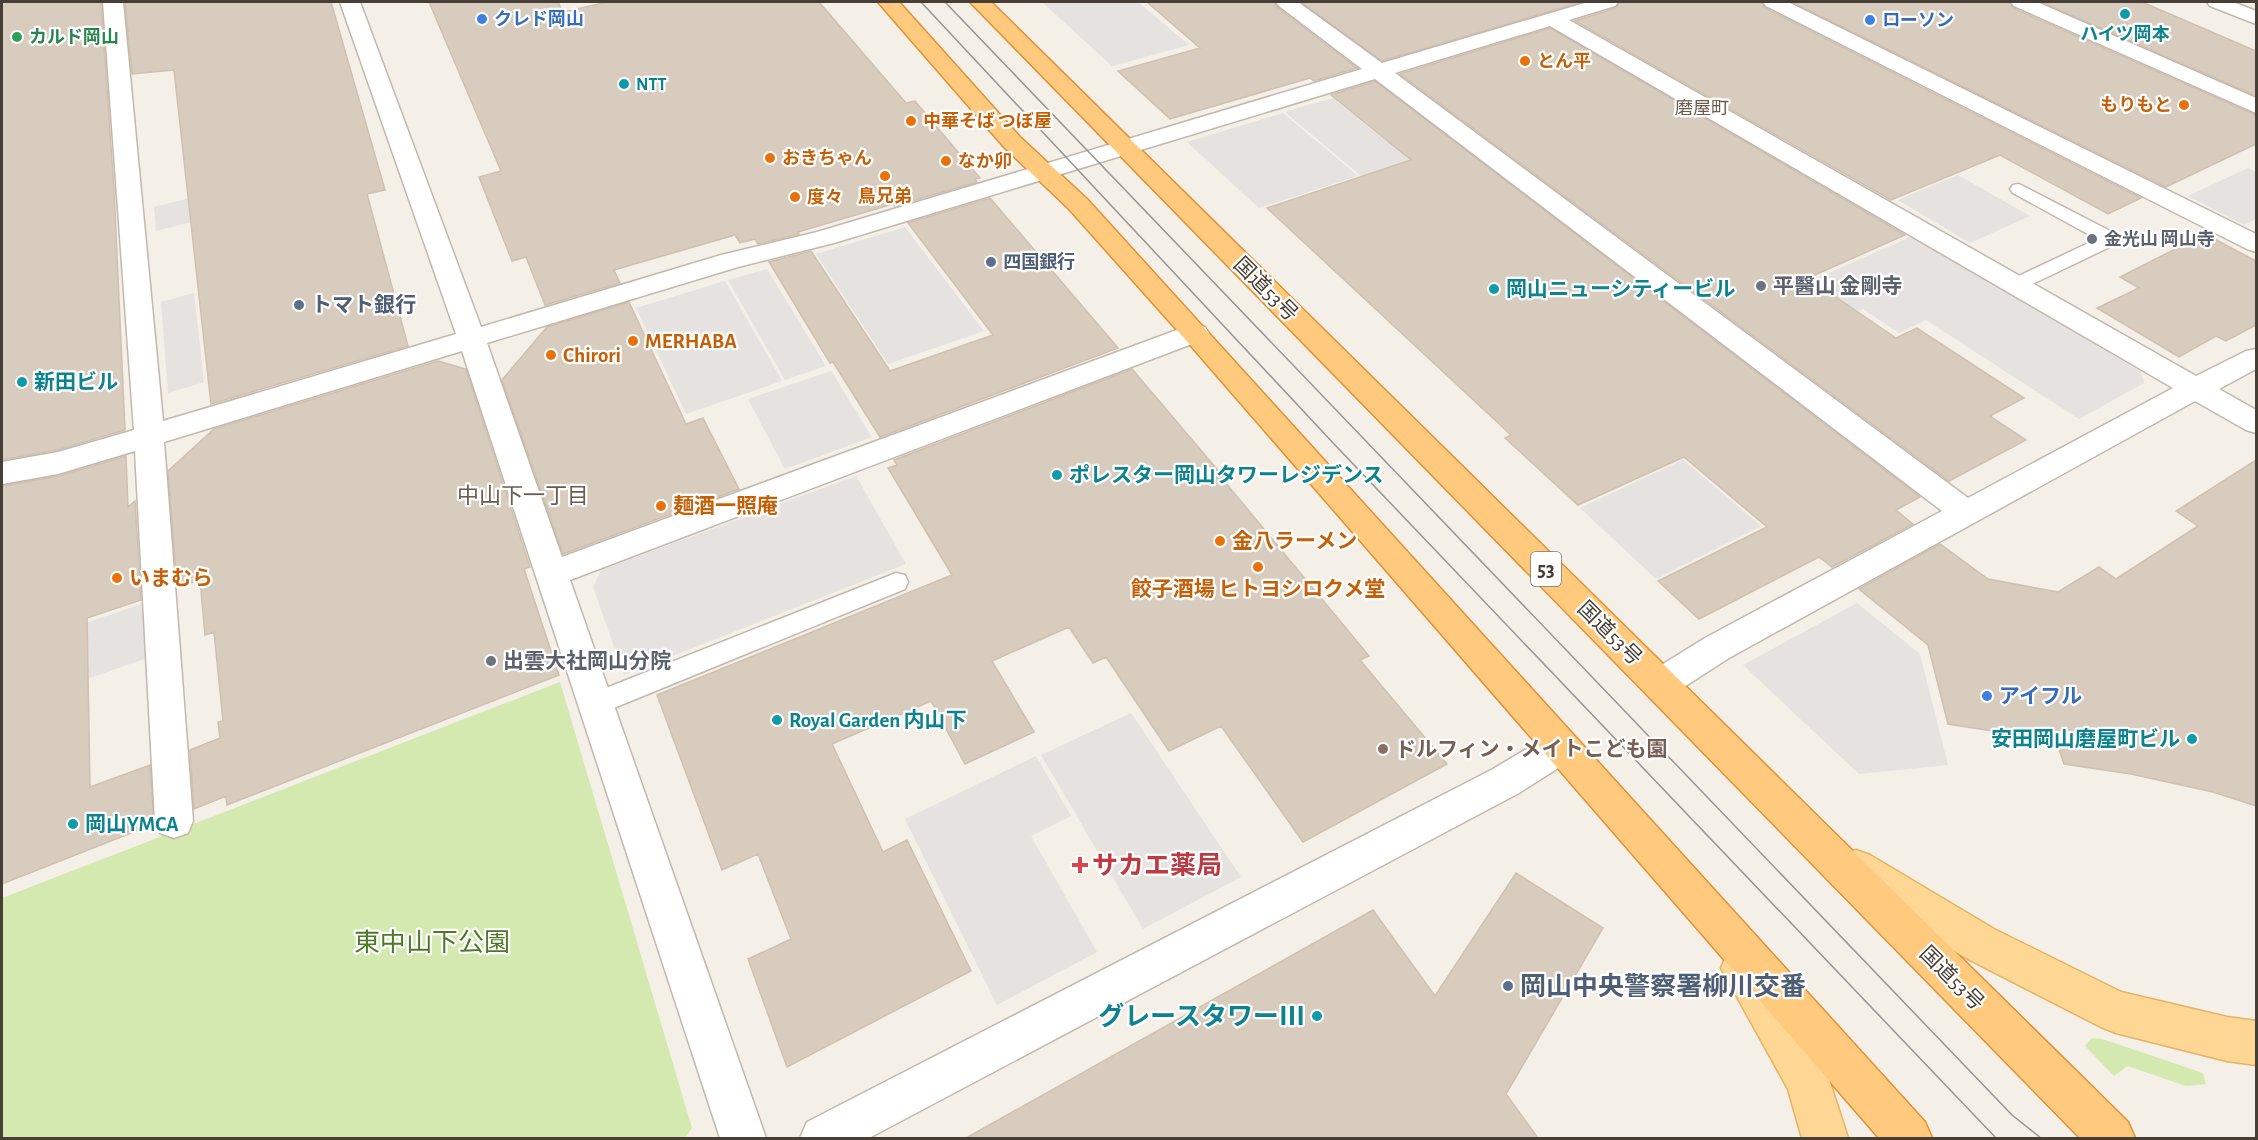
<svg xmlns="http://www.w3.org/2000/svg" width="2258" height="1140" viewBox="0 0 2258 1140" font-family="'Alegreya Sans','Noto Sans JP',sans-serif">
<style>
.green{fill:#d4e9af}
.parking{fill:#e5e2df}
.building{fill:#d8ccbf;stroke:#d0c0af;stroke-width:1.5}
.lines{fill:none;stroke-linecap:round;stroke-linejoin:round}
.service-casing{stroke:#c2b8ac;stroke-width:3}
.minor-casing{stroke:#c2b8ac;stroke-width:3}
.primary-casing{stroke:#e6b263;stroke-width:3}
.trunk-casing{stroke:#e09134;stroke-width:3}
.service{fill:#fff;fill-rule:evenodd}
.minor{fill:#fff;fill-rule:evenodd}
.primary{fill:#ffd794;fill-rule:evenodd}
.trunk{fill:#ffca7d;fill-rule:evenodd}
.tram{stroke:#969696;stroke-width:1.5}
.culture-dot{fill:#0f9aa8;stroke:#fff;stroke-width:2}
.shop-dot{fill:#3f7fe0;stroke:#fff;stroke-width:2}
.leisure-dot{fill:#2e9e5b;stroke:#fff;stroke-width:2}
.food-dot{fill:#e8710a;stroke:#fff;stroke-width:2}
.worship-dot{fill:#6b7280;stroke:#fff;stroke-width:2}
.service-dot{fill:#5c6f8a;stroke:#fff;stroke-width:2}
.education-dot{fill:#8d6e63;stroke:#fff;stroke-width:2}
.health-dot{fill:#e0444e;stroke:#fff;stroke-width:2}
.labels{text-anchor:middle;stroke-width:4.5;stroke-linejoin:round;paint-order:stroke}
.far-shop-label{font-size:18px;font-weight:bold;fill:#366cbe;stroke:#fff;text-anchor:start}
.far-culture-label{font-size:18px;font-weight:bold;fill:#0d838f;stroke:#fff}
.far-leisure-label{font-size:18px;font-weight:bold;fill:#27864d;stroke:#fff;text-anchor:start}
.far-food-label{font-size:18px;font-weight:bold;fill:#c56008;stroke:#fff;text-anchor:start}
.far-neighbourhood-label{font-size:18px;fill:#6a5b4d;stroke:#fff}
.far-worship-label{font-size:18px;font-weight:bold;fill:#5b616d;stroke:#fff;text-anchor:start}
.far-service-label{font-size:18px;font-weight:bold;fill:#4e5e75;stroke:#fff;text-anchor:start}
.shield{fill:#fff;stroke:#7e7872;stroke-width:1.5}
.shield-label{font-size:20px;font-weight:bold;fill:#473e36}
.worship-label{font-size:21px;font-weight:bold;fill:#5b616d;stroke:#fff;text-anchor:start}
.street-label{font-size:21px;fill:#473e36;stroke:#fff}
.culture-label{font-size:21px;font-weight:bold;fill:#0d838f;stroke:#fff;text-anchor:start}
.service-label{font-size:21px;font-weight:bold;fill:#4e5e75;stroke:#fff;text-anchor:start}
.food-label{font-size:21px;font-weight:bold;fill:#c56008;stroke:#fff;text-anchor:start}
.shop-label{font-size:21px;font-weight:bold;fill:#366cbe;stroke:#fff;text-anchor:start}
.education-label{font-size:21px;font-weight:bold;fill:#785e54;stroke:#fff;text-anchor:start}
.neighbourhood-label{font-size:22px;fill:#6a5b4d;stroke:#fff}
.near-health-label{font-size:26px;font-weight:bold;fill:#be3a42;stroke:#fff;text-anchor:start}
.near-park-label{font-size:26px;fill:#4e7a28;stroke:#fff}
.near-service-label{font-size:26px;font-weight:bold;fill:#4e5e75;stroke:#fff;text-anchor:start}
.near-culture-label{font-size:26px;font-weight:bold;fill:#0d838f;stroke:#fff;text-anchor:end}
</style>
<rect width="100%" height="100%" fill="#f4efe7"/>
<path class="green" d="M560 682 692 1128 685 1138H2V898Z
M2092 1038 2102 1039 2203 1073 2206 1084 2186 1086 2127 1066 2114 1076 2085 1046Z"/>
<path class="parking" d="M1042 2H1138L1189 45 1112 66Z
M1332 98 1423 170 1374 187 1285 112Z
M1283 113 1358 176 1259 208 1187 142Z
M2248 168 2256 172V219L2244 225 2188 196Z
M1958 175 2030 216 1970 243 1898 200Z
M234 187 300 194 156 231 154 207Z
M905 227 984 331 888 364 816 254Z
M1915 235 2141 372 2144 383 2079 419 1926 320 1899 333 1863 309 1830 324 1783 293Z
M767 269 826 366 785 380 728 280Z
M725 281 782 381 686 414 636 308Z
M194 293 204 382 168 393 161 302Z
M831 371 872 437 785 469 748 399Z
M1683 460 1761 526 1656 579 1580 508Z
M856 476 906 564 624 675 593 587 601 570Z
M147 602 150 657 2 709V652Z
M1857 603 1920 654 1948 765 1859 774 1743 665Z
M1131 713 1241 877 1143 929 1041 755Z
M1036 756 1071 816 1031 836 1097 952 997 1005 905 819Z"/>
<path class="building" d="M2 2H101L114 190 125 430 57 450 2 460Z
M125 2H331L385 190 367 194 408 346 211 404 174 70 132 74Z
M429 2H558L563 12 608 2H819L906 103 915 101 980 178 975 179 977 182 895 206 893 204 798 232 799 234 758 244 755 239 740 243 735 235 614 270 620 283 545 305 526 257 512 261 479 177 501 171Z
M1147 2H1274L1278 8 1357 68 1314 81 1310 78 1170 119 1118 71 1200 48Z
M1301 2H1582L1382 61Z
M1620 2H1761L1765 8 2141 198 2108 214 2000 155 1891 200 1575 21 1616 8Z
M1792 2H2009L2013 8 2256 115V144L2166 187Z
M2041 2H2142L2256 51V96Z
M1550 28 1905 235 1808 278 1896 338 1917 328 2024 398 1990 416 2026 440 1949 481 1400 74Z
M1375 81 1920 497 1896 510 1913 524 1832 567 1819 557 1699 619 1658 581 1767 527 1684 457 1578 505 1505 438 1511 435 1267 208 1411 160 1331 95Z
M990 198 1118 348 880 437 833 362 830 363 769 262 811 251 890 371 993 335 908 223Z
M2205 234 2256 261V325L2226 341 2216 336 2179 357 2097 308 2139 288 2120 277Z
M629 302 686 424 703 418 739 489 563 554 502 380 547 327Z
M438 361 466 369 530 567 524 569 559 675 227 805 226 796 194 809 190 750 220 738 218 722 223 721 214 632 205 635 200 580 177 587 168 471 214 429Z
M1132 369 1227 481 1225 482 1369 656 1360 660 1447 764 1303 842 1221 726 1169 751 1106 657 1093 663 1069 627 992 661 1034 732 965 764 931 701 832 744 883 852 907 840 971 971 787 1067 748 959 791 939 758 854 722 870 657 695 952 575 888 468 897 465 894 460Z
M126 456 128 507 135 501 141 600 87 618 90 787 150 765 154 824 2 884V486L59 476Z
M2256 460V806L2213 792 2131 774 2064 764 2056 741 1948 724 1928 645 1859 589 1940 544 1988 579 2058 592 2099 567 2116 579 2198 526 2176 511Z
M1516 873 1603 928 1506 1094 1538 1138H966L1373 910 1435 996Z"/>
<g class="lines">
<g class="service-casing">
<path id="service" d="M2019 184 2118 235 2120 239 2118 243 2022 289H2008L2005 285 2008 281 2097 239 2013 193 2010 189 2013 185Z
M896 573 905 575 908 582 905 589 604 712 595 715 586 712 582 704 586 696Z"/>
</g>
<g class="minor-casing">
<path id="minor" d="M103 2H123L163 421 456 334 340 2H360L481 327 721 255 817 232 1362 69 1279 6 1276 2H1298L1382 63 1588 2H1618L1615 6 1569 20 2196 376 2246 351 2256 349V369L2219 389 2256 410V433L2246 430 2195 401 1729 658 1673 694 1660 699 1647 694 1642 684 1647 674 1705 638 1942 511 1375 79 834 243 738 267 487 343 562 557 1185 327 1195 324 1205 327 1209 333 1205 339 570 580 766 1138H720L462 351 164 442 193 821 188 833 174 838 160 833 155 821 135 451 58 474 2 484V462L58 452 134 430ZM1550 26 2173 388 1968 498 1395 73Z
M1763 2H1788L2256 234V252L2247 249 1766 6Z
M2011 2H2037L2256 98V113L2014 6Z
M2207 2H2233L2256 11V24L2210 6Z
M1561 731 1574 736 1579 747 1574 758 1519 793 869 1138H800L807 1122 1493 769 1548 736Z"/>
</g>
<g class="primary-casing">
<path id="primary" d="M1856 850 1870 855 1994 929 2121 992 2227 1017 2256 1021V1065L2227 1061 2116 1033 2101 1027 1964 957 1842 881 1836 868 1842 855Z
M1742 948 1757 954 1824 1064 1848 1138H1802L1788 1089 1721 968 1727 954Z"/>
</g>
<g class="trunk-casing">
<path id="trunk" d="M878 2H899L1020 137 1087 199 1925 1122 1932 1138H1879L1185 339 1069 209 1004 147Z
M970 2H991L2128 1122 2135 1138H2080Z"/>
</g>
<use href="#service" class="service"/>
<use href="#minor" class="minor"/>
<use href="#primary" class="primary"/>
<use href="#trunk" class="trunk"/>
<path class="tram" d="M921 2 1335 445 1996 1138
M945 2 2012 1115 2041 1138"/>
</g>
<g class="culture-dot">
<circle cx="2125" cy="14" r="6"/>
<circle cx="624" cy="84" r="6"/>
<circle cx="1494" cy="289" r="6"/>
<circle cx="22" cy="382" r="6"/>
<circle cx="1057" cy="475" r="6"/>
<circle cx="777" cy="720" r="6"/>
<circle cx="2192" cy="739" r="6"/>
<circle cx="73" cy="824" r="6"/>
<circle cx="1317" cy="1016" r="6"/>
</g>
<g class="shop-dot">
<circle cx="482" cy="19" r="6"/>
<circle cx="1870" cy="20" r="6"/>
<circle cx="1987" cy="696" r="6"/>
</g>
<circle class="leisure-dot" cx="17" cy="37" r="6"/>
<g class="food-dot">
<circle cx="1525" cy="61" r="6"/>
<circle cx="2184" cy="105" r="6"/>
<circle cx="911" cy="121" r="6"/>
<circle cx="770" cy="158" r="6"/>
<circle cx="946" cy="161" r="6"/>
<circle cx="885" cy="176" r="6"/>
<circle cx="795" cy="197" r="6"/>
<circle cx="633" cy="341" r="6"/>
<circle cx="551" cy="355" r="6"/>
<circle cx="661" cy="506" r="6"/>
<circle cx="1220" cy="541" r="6"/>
<circle cx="1258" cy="567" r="6"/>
<circle cx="117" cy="578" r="6"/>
</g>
<g class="worship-dot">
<circle cx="2092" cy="239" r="6"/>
<circle cx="1761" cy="286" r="6"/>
<circle cx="491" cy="661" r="6"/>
</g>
<g class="service-dot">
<circle cx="991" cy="262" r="6"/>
<circle cx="299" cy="305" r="6"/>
<circle cx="1508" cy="986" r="6"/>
</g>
<circle class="education-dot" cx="1383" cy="749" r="6"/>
<path class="health-dot" d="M1077 856h6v6h6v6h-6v6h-6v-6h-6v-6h6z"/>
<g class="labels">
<g class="far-shop-label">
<text x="494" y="25">クレド岡山</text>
<text x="1882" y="26">ローソン</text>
</g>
<g class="far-culture-label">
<text x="2125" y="40">ハイツ岡本</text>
<text x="636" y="90" text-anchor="start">NTT</text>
</g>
<g class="far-leisure-label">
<text x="29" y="43">カルド岡山</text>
</g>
<g class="far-food-label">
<text x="1537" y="67">とん平</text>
<text x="2172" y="111" text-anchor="end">もりもと</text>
<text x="923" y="127">中華そば つぼ屋</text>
<text x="782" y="164">おきちゃん</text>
<text x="958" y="167">なか卯</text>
<text x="885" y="202" text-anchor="middle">鳥兄弟</text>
<text x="807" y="203">度々</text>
</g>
<g class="far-neighbourhood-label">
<text x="1702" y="114">磨屋町</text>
</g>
<g class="far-worship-label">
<text x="2104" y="245">金光山 岡山寺</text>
</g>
<g class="far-service-label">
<text x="1003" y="268">四国銀行</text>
</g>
<rect class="shield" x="1531" y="552" width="30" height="34" rx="4.5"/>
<g class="shield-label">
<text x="1546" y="576">53</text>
</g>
<g class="worship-label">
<text x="1773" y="293">平醫山 金剛寺</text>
<text x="503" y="668">出雲大社岡山分院</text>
</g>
<g class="street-label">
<text transform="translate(1266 289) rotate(45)" y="7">国道53号</text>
<text transform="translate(1610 633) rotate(45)" y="7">国道53号</text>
<text transform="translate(1952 978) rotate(45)" y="7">国道53号</text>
</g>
<g class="culture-label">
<text x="1506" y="296">岡山ニューシティービル</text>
<text x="34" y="389">新田ビル</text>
<text x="1069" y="482">ポレスター岡山タワーレジデンス</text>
<text x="789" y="727">Royal Garden 内山下</text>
<text x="2180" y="746" text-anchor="end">安田岡山磨屋町ビル</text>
<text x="85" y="831">岡山YMCA</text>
</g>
<g class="service-label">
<text x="311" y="312">トマト銀行</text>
</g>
<g class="food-label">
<text x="645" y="348">MERHABA</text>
<text x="563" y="362">Chirori</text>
<text x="673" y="513">麺酒一照庵</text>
<text x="1232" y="548">金八ラーメン</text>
<text x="129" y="585">いまむら</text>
<text x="1258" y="596" text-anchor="middle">餃子酒場 ヒトヨシロクメ堂</text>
</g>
<g class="shop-label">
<text x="1999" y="703">アイフル</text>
</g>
<g class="education-label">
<text x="1395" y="756">ドルフィン・メイトこども園</text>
</g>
<g class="neighbourhood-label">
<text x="523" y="503">中山下一丁目</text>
</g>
<g class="near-health-label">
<text x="1092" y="874">サカエ薬局</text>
</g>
<g class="near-park-label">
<text x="432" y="951">東中山下公園</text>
</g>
<g class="near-service-label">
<text x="1520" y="995">岡山中央警察署柳川交番</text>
</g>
<g class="near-culture-label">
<text x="1305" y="1025">グレースタワーⅢ</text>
</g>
</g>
<rect width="2258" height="1140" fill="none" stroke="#473e36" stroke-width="6"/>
</svg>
